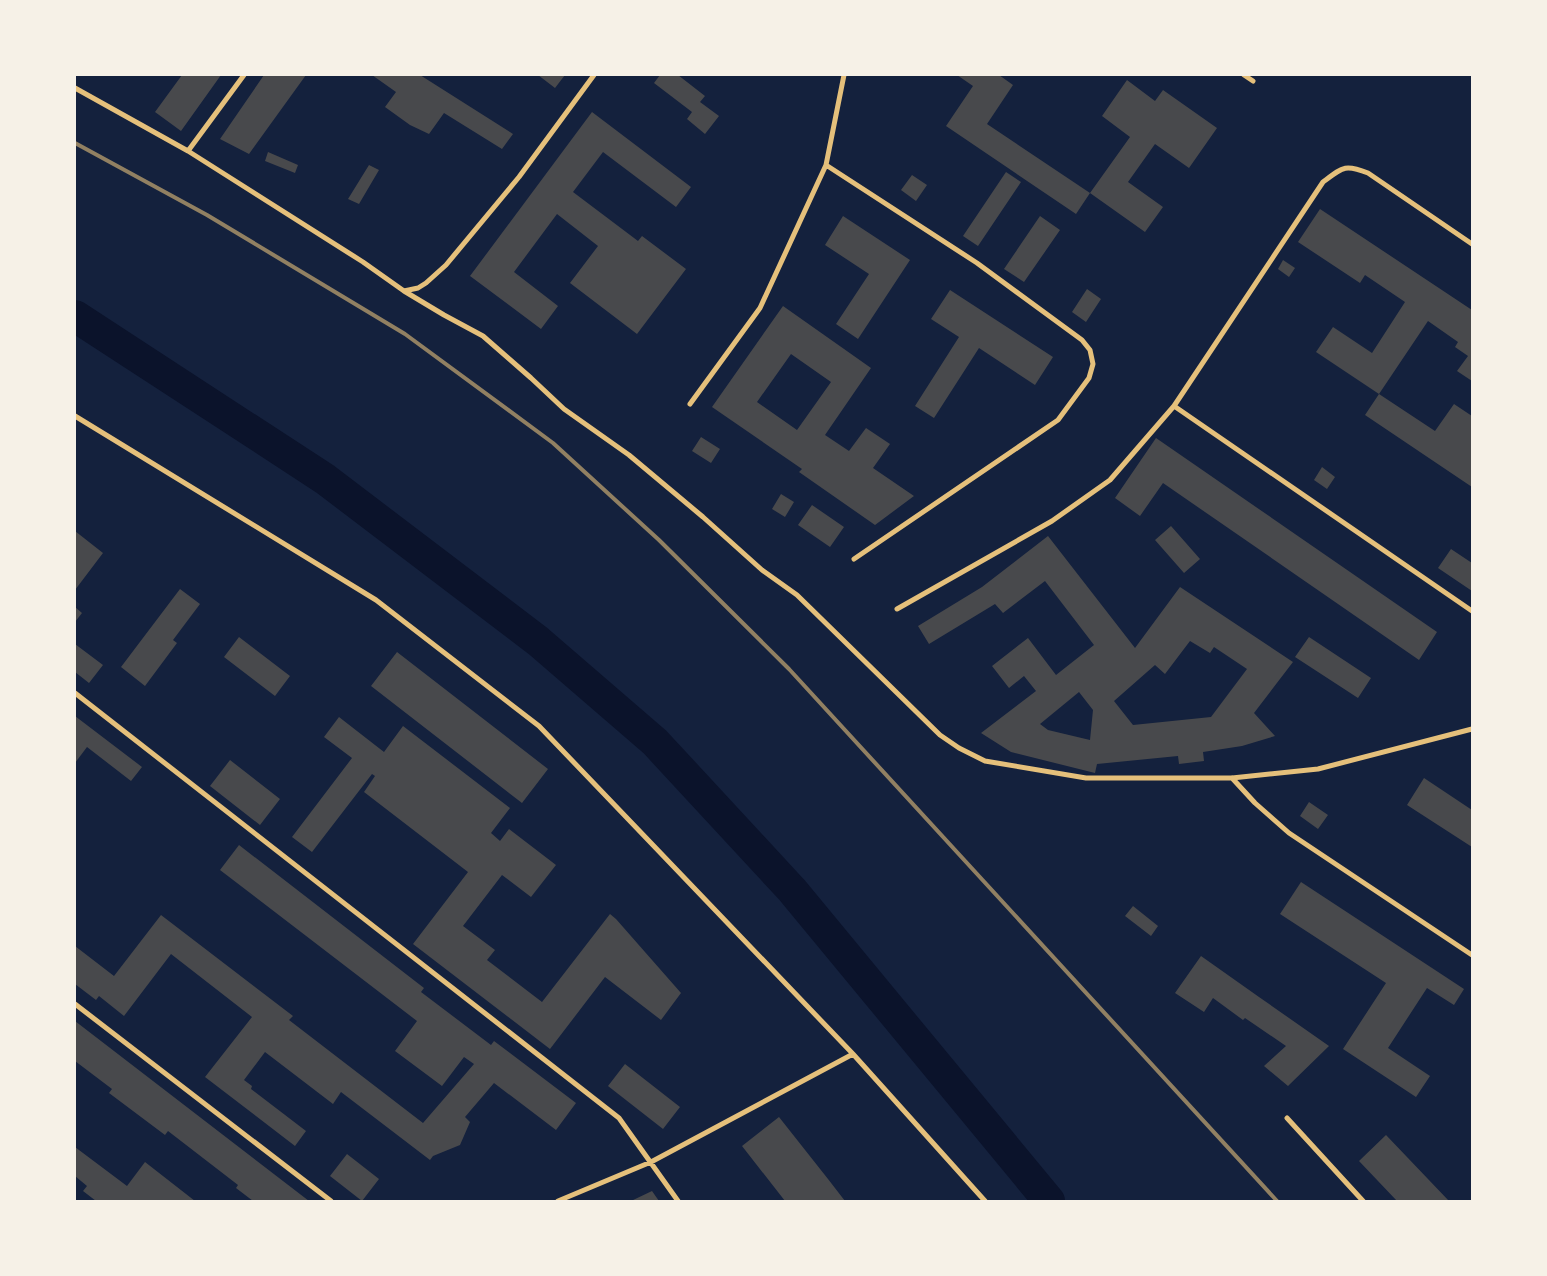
<svg xmlns="http://www.w3.org/2000/svg" width="1547" height="1276" viewBox="0 0 1547 1276" font-family="Spectral,serif">
<style>
.lines{fill:none;stroke-linecap:round;stroke-linejoin:round}
.canal{stroke:#0b132b;stroke-width:32}
.building{fill:#48494c;fill-rule:evenodd}
.minor{stroke:#e5c07b;stroke-width:5}
.rail{stroke:#918062;stroke-width:4}
</style>
<rect width="100%" height="100%" fill="#14213d"/>
<g class="lines">
<path class="canal" d="M75 316 325 479 538 641 655 742 792 890 1049 1201"/>
</g>
<path class="building" d="M182 75H221L181 131 155 112Z
M264 75H306L249 154 220 139Z
M372 75H420L513 134 502 149 444 113 429 134 410 125 385 107 396 92Z
M538 75H565L555 88Z
M660 75H678L705 96 700 102 719 116 705 134 687 119 692 112 654 83Z
M957 75H999L1013 85 987 124 1090 193 1076 214 946 126 973 86Z
M1127 80 1155 101 1163 90 1217 128 1189 168 1155 144 1128 182 1163 207 1145 232 1090 193 1130 137 1102 116Z
M592 112 691 187 676 207 603 152 573 192 638 241 642 236 686 269 637 334 570 283 598 246 557 214 514 272 558 306 541 329 470 276Z
M268 152 298 165 295 173 265 161Z
M369 165 379 170 359 204 348 199Z
M1006 172 1021 182 978 246 963 236Z
M912 175 927 185 916 201 901 190Z
M1320 209 1472 310V381L1457 371 1468 356 1455 347 1458 342 1428 321 1379 394 1316 352 1333 327 1372 353 1405 302 1365 275 1360 283 1298 242Z
M843 216 910 260 858 339 836 324 869 274 825 245Z
M1040 216 1060 230 1024 282 1004 269Z
M1283 260 1295 268 1289 277 1278 269Z
M1087 289 1101 299 1086 322 1072 312Z
M950 290 1053 357 1035 385 979 348 934 418 915 406 959 337 931 319Z
M783 306 871 368 825 435 849 451 866 428 890 444 873 468 914 496 875 525 799 472 802 469 712 407ZM791 354 831 382 797 430 757 402Z
M1379 394 1435 431 1454 404 1472 416V487L1365 415Z
M701 437 720 449 711 463 692 451Z
M1156 438 1437 632 1419 660 1163 483 1140 516 1115 498Z
M1322 467 1335 477 1327 489 1314 480Z
M781 494 794 502 785 517 772 509Z
M812 505 844 527 830 547 798 525Z
M1171 526 1200 559 1184 573 1155 540Z
M75 531 103 553 75 590Z
M1048 536 1135 648 1180 587 1293 662 1254 713 1275 736 1242 746 1203 752 1204 761 1179 764 1178 756 1097 764 1095 773 1011 752 981 733 1036 691 1024 676 1009 688 992 666 1028 638 1056 675 1094 645 1045 581 1003 613 995 604 929 644 918 626 982 587ZM1190 641 1210 653 1214 647 1247 669 1211 717 1133 725 1114 701 1155 665 1165 674ZM1079 692 1093 710 1090 740 1048 730 1040 724Z
M1451 549 1472 563V591L1438 568Z
M180 589 200 604 173 640 177 643 145 686 121 667Z
M75 607 82 613 75 622Z
M239 637 290 676 275 696 224 657Z
M1309 637 1371 678 1358 698 1295 657Z
M75 644 103 665 89 683 75 672Z
M397 652 548 769 522 803 371 686Z
M75 716 142 767 131 781 87 747 75 763Z
M339 717 384 752 403 726 510 808 491 833 500 841 509 829 556 865 531 897 502 875 463 926 495 950 487 960 542 1002 610 914 616 919 681 993 661 1020 605 977 550 1049 413 944 468 872 364 792 375 776 372 774 312 852 292 837 352 758 324 737Z
M230 760 280 799 260 825 210 786Z
M1424 778 1472 810V847L1407 805Z
M1309 802 1328 815 1318 829 1300 816Z
M239 845 424 988 421 992 491 1045 494 1041 576 1103 556 1130 494 1083 465 1117 470 1122 460 1145 433 1156 430 1160 341 1092 333 1104 265 1052 244 1080 252 1086 251 1089 306 1131 295 1146 205 1077 252 1017 171 954 124 1016 99 996 96 1000 75 984V946L114 976 161 915 293 1016 289 1020 423 1123 474 1064 464 1057 442 1086 395 1051 417 1021 220 870Z
M1301 882 1464 989 1454 1005 1427 988 1388 1048 1430 1076 1416 1097 1343 1049 1386 983 1280 914Z
M1133 906 1158 926 1151 936 1125 916Z
M1201 956 1259 997 1329 1046 1288 1086 1264 1066 1286 1046 1245 1018 1243 1020 1213 998 1204 1012 1175 993Z
M75 1021 309 1201H253L236 1188 238 1185 168 1131 165 1135 109 1093 112 1089 75 1061Z
M625 1064 680 1107 663 1129 608 1086Z
M779 1117 828 1179 845 1201H785L742 1146Z
M1386 1135 1449 1201H1397L1359 1161Z
M75 1147 127 1186 145 1162 195 1201H96L83 1191 87 1186 75 1176Z
M347 1154 379 1179 362 1201 330 1176Z
M652 1191 659 1201H631Z"/>
<g class="lines">
<path class="minor" d="M1244 75 1253 81
M75 88 188 151 363 262 404 291 444 315 483 336 531 378 564 409 629 455 703 517 762 570 797 595 940 735 959 748 985 761 1086 778H1232L1318 769 1472 729
M188 151 244 75
M826 165 977 263 1082 340 1090 350 1093 364 1089 378 1058 420 854 559
M404 291 418 288 426 283 446 265 519 177 594 75
M690 404 760 308 826 165 844 75
M1174 406 1472 611
M75 416 376 600 539 726 853 1054
M897 609 1052 521 1110 480 1174 406 1323 182C1343 167 1345 164 1368 173L1472 244
M75 693 619 1118 678 1201
M1232 778 1255 803 1289 833 1472 955
M75 1004 331 1201
M1287 1118 1363 1201
M558 1201 651 1162 853 1054 985 1201"/>
<path class="rail" d="M75 143 207 215 405 334 553 443 659 540 789 669 1277 1201"/>
</g>
<rect width="1547" height="1276" fill="none" stroke="#f6f1e7" stroke-width="152"/>
</svg>
